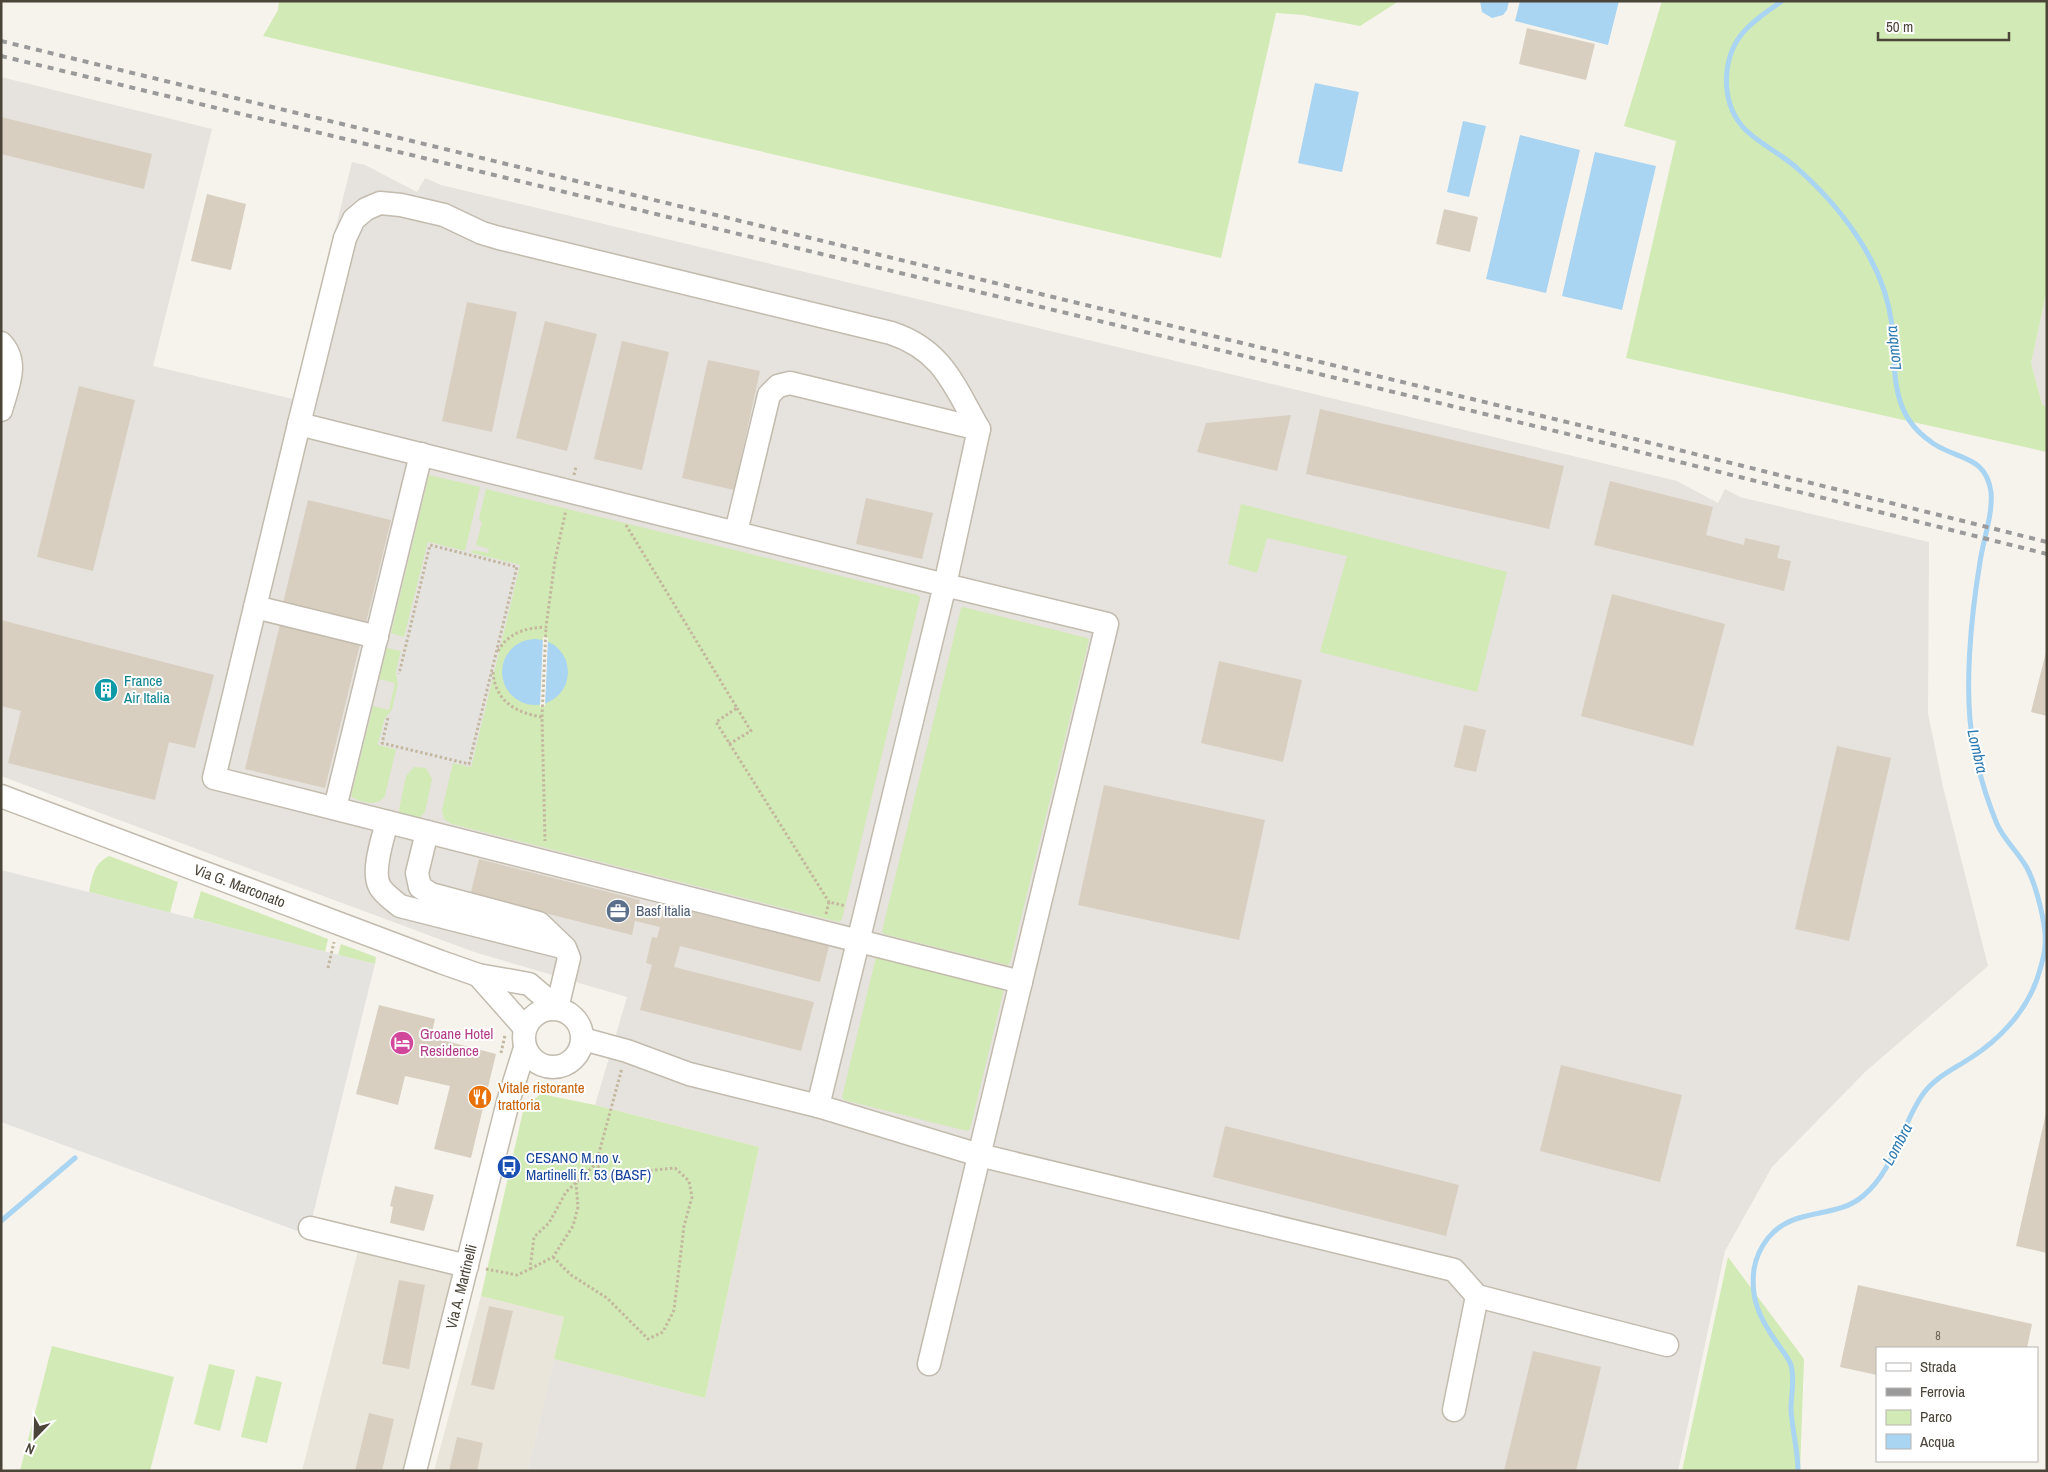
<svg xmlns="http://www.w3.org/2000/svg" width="2048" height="1472" viewBox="0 0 2048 1472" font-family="'Archivo Narrow',sans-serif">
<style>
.residential{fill:#eae5da}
.industrial{fill:#e6e2dd}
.green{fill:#d2eab5}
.parking{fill:#e5e3e0}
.water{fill:#a9d4f2}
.pier{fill:#f6f3ec}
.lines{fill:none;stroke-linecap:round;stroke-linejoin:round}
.stream{stroke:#a9d4f2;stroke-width:5}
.building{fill:#d8cfc1}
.minor-casing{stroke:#c2bbae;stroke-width:25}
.path{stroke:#c4b79f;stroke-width:3;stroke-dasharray:2.5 2.5;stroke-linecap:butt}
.minor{stroke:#fff;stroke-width:22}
.rail{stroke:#9a9a9a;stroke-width:4;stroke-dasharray:6 6;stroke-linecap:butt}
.labels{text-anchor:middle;stroke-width:4;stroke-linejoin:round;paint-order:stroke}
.number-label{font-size:12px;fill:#6e675b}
.culture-label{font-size:15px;fill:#0d838f;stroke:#fff;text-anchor:start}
.street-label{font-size:15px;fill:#4b4439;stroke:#fff}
.service-label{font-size:15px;fill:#4e5e75;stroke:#fff;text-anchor:start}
.hotel-label{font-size:15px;fill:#b23c85;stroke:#fff;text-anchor:start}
.food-label{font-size:15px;fill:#c56008;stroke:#fff;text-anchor:start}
.transit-label{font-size:15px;fill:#164399;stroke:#fff;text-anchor:start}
.water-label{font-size:16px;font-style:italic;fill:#2e7ab2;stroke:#fff}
</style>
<rect width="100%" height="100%" fill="#f6f3ec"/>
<path class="residential" d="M360 1243 456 1266 404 1471H302Z
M481 1296 564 1317 528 1471H434Z"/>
<path class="industrial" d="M1 77 212 129 153 366 293 399 352 162 365 165 417 192 425 178 441 185 1677 481 1718 503 1725 489 1740 497 1929 542 1928 713 1943 787 1988 966 1865 1072 1772 1167 1725 1251 1678 1471H528L554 1359 705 1398 759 1147 595 1105 627 997 474 952 1 776Z
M2047 290V408L2042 404 2031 363Z"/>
<path class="green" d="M279 1H1399L1360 26 1303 15 1276 13 1221 258 263 36 278 10Z
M1662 1H2047V290L2031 363 2042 404 2047 408V452L1626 358 1676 141 1624 126Z
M429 475 480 487 465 551 428 542 404 637 391 633Z
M486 489 918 595 920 598 842 919 839 922 452 824 444 819 442 810 453 763 471 767 520 565 471 553 472 550 488 553 489 549 476 545 482 523 479 519Z
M1241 504 1507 572 1477 692 1320 652 1347 556 1267 538 1257 573 1228 564Z
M963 607 1087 638 1089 640 1010 963 1008 965 884 934 882 931 961 608Z
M387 648 401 651 396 672 398 684 392 710 385 719 378 744 396 749 385 796C378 807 360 803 351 796L373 706 389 710 395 683 379 679Z
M414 767 426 768 432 779 425 812 419 819 400 814 399 810 406 776Z
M109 856 178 882 170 913 89 892C93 876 93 864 109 856Z
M201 891 328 939 325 952 193 918Z
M341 944 376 957 375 964 338 955Z
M876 957 1003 987 1004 989 970 1129 967 1131 844 1100 842 1097Z
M541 1094 595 1105 759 1147 705 1398 554 1359 564 1317 481 1296 524 1107Z
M1728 1257 1804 1359 1800 1471H1682Z
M52 1346 174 1377 150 1471H20Z
M209 1364 235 1370 220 1431 194 1424Z
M256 1376 282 1382 267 1443 241 1437Z"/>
<path class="parking" d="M428 542 520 565 471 767 378 745 385 718 392 710 398 684 396 672Z
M1 870 375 964 308 1235 1 1122Z"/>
<path class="water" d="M1480 1H1509L1507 10 1503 15 1492 18 1482 12Z
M1520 1H1619L1608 45 1515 21Z
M1315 83 1359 92 1342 172 1298 163Z
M1463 121 1486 126 1469 197 1447 192Z
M1520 135 1580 150 1546 293 1486 279Z
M1595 152 1656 166 1622 310 1562 296Z
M502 672a33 33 0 1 1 66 0a33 33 0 1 1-66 0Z"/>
<path class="pier" d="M543 637 548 638 545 706 540 707Z"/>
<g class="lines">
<path class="stream" d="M1782 1C1768 11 1752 21 1741 35 1722 60 1721 101 1742 126 1754 141 1782 154 1798 169 1826 194 1852 224 1870 258 1881 278 1889 302 1892 325 1895 356 1891 393 1909 420 1915 429 1925 438 1934 444 1959 460 1986 456 1991 492 1993 515 1983 540 1980 562 1971 616 1963 695 1974 748 1979 773 1987 800 1997 824 2004 840 2018 852 2027 868 2036 885 2047 926 2045 945 2045 956 2040 969 2037 979 2026 1012 1998 1041 1969 1059 1952 1070 1932 1079 1921 1097 1900 1129 1894 1170 1863 1196 1835 1220 1794 1206 1768 1238 1761 1247 1756 1257 1754 1269 1750 1299 1760 1319 1777 1343 1782 1350 1788 1357 1791 1365 1795 1379 1791 1395 1791 1409 1792 1430 1798 1450 1798 1471
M1 1221 75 1158"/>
</g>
<path class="building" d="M1527 28 1595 44 1586 80 1519 64Z
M1 117 152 154 144 189 1 154Z
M207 194 246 204 231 270 191 261Z
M1444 209 1478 217 1470 252 1436 244Z
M467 302 517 312 492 432 442 421Z
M545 321 597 334 567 451 516 438Z
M622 341 669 352 642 470 594 459Z
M708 360 760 371 734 490 682 478Z
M79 386 135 400 93 571 37 557Z
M1320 409 1564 466 1549 529 1306 474Z
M1291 415 1277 471 1197 452 1206 423Z
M1610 481 1713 507 1706 535 1744 545 1745 538 1780 546 1777 558 1791 561 1784 591 1594 545Z
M866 498 933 513 922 559 856 544Z
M308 500 391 520 365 627 282 607Z
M1612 594 1725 624 1693 746 1581 716Z
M1 620 214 675 195 748 169 742 155 800 8 763 21 711 1 706Z
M281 620 361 640 325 788 245 769Z
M2046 652H2047V716L2031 712Z
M1219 661 1302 680 1283 762 1201 743Z
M1464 725 1486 730 1476 772 1454 767Z
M1837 746 1891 758 1849 941 1795 929Z
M1104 785 1265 820 1239 940 1078 905Z
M479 859 640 900 637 913 661 919 665 905 829 946 820 982 680 946 674 967 814 1002 801 1051 640 1010 652 965 646 963 652 937 657 938 660 927 635 921 632 935 485 898 470 896Z
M379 1005 435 1019 431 1037 496 1054 471 1158 434 1149 450 1086 405 1076 398 1105 356 1094Z
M1561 1065 1682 1095 1660 1182 1540 1151Z
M2046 1113H2047V1253L2016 1246Z
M1225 1126 1459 1185 1446 1236 1213 1177Z
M395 1186 434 1195 424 1231 390 1223 393 1207 390 1206Z
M399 1280 425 1285 409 1369 382 1364Z
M1858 1285 2032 1324 2027 1348H1877V1375L1840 1367Z
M489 1306 513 1311 494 1390 471 1385Z
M1533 1351 1601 1367 1576 1471H1504Z
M369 1413 394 1419 382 1471H355Z
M457 1437 483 1443 477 1471H449Z"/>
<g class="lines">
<g class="minor-casing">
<g id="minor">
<path d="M1 343C20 362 7 388 1 410"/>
<path d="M299 424 214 778 1021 982"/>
<path d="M736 532 769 395 778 386 790 383 979 429"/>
<path d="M255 607 377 637"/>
<path id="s1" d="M1 796 441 962 478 975 529 984 557 1008 569 958 565 948 539 923 431 894 420 887 417 873 427 832"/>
<path d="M335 808 421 454"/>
<path d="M387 822C383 838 371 872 380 887 385 895 393 900 400 906L562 947"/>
<path d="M478 975 525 1028"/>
<circle cx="553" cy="1038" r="29"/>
<path d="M583 1039 627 1051 689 1074 818 1106 945 585 299 424 345 238 354 219 366 209 380 203 401 205 444 215 482 233 499 238 891 333C943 350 954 386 979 429L945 585 1107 624 929 1364"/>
<path d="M818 1106 979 1155 1454 1270 1477 1296 1454 1410"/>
<path d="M310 1228 467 1266"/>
<path d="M1477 1296 1667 1345"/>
<path id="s2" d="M415 1471 508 1102 525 1048"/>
</g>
</g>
<path class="path" d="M574 475 576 467
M626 525 737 708 716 722 829 902
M498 651C509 632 526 628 546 627L555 560 566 510
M493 672C495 701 516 713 542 717L545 841
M542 717 546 627
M388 718 382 743 469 764 517 567 430 545 399 674
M729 744 751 731 737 708
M826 914 829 902 846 906
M328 968 334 942
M501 1053 505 1035
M553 1257 571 1275 607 1298 648 1339 663 1332 674 1310 684 1226 692 1197 689 1181 675 1168 635 1172 611 1180 596 1164
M486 1269 517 1275 530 1269 534 1237 549 1223 566 1192 596 1164 622 1068
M530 1269 553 1257 573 1226 578 1207 576 1183"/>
<use href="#minor" class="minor"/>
<path class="rail" d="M1 41 1583 426 2047 542
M1 56 1580 437 2047 554"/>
</g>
<defs>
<g id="building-disc" transform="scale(1.25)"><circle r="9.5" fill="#0f9aa8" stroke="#fff"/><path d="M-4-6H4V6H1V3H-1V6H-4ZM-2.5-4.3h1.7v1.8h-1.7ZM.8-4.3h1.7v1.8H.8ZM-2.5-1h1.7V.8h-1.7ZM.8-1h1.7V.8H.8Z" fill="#fff"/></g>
<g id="office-disc" transform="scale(1.25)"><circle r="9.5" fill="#5c6f8a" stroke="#fff"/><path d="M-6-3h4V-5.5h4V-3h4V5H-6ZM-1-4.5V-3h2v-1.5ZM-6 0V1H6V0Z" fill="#fff"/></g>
<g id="hotel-disc" transform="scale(1.25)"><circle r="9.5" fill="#d1479c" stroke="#fff"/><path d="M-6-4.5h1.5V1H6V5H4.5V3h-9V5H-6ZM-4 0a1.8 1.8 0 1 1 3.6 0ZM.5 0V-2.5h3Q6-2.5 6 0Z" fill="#fff"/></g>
<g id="restaurant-disc" transform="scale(1.25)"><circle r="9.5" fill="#e8710a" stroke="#fff"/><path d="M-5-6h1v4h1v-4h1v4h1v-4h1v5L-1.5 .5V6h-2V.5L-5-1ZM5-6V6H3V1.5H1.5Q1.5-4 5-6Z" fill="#fff"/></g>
<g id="bus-disc" transform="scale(1.25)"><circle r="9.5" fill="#1a4fb4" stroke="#fff"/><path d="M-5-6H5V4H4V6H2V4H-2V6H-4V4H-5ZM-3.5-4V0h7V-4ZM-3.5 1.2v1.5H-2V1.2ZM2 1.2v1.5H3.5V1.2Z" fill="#fff"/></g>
</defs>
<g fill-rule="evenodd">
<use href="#building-disc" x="106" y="690"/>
<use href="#office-disc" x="618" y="911"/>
<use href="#hotel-disc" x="402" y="1043"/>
<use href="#restaurant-disc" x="480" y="1097"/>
<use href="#bus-disc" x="509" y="1167"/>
</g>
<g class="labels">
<g class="number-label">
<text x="1938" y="1340">8</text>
</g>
<g class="culture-label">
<text x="124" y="686">France<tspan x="124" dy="17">Air Italia</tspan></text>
</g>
<g class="street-label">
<text dy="5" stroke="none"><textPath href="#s1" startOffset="255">Via G. Marconato</textPath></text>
<text dy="5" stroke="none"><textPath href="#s2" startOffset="190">Via A. Martinelli</textPath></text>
</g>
<g class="service-label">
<text x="636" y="916">Basf Italia</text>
</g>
<g class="hotel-label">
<text x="420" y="1039">Groane Hotel<tspan x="420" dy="17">Residence</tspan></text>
</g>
<g class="food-label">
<text x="498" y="1093">Vitale ristorante<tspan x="498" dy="17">trattoria</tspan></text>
</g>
<g class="transit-label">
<text x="526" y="1163">CESANO M.no v.<tspan x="526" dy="17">Martinelli fr. 53 (BASF)</tspan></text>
</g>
<g class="water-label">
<text transform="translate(1893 348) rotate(-96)" y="6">Lombra</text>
<text transform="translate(1978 751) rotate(77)" y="6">Lombra</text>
<text transform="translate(1897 1144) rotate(-62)" y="6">Lombra</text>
</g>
</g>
<rect width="2048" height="1472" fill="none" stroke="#4b4439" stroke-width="5"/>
<rect x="1876" y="1347" width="162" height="115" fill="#ffffff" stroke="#b7b4b0"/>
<rect x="1886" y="1363" width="25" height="8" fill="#ffffff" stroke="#b7b4b0"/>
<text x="1920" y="1372" font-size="15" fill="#4b4439">Strada</text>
<rect x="1886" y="1388" width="25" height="8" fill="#9a9a9a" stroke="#b7b4b0"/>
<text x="1920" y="1397" font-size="15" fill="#4b4439">Ferrovia</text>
<rect x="1886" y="1410" width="25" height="15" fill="#d2eab5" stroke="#b7b4b0"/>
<text x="1920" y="1422" font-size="15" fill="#4b4439">Parco</text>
<rect x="1886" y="1434" width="25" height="15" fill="#a9d4f2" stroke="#b7b4b0"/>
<text x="1920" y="1447" font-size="15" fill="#4b4439">Acqua</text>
<g transform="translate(35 1437) rotate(203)" stroke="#ffffff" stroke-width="4" paint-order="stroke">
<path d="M0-4L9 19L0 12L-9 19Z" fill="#4b4439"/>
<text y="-8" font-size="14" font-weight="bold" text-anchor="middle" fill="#4b4439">N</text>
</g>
<path d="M1878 32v8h131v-8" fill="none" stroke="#4b4439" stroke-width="2.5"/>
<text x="1886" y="32" font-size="15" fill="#4b4439" stroke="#ffffff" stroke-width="4" paint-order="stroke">50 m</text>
</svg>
